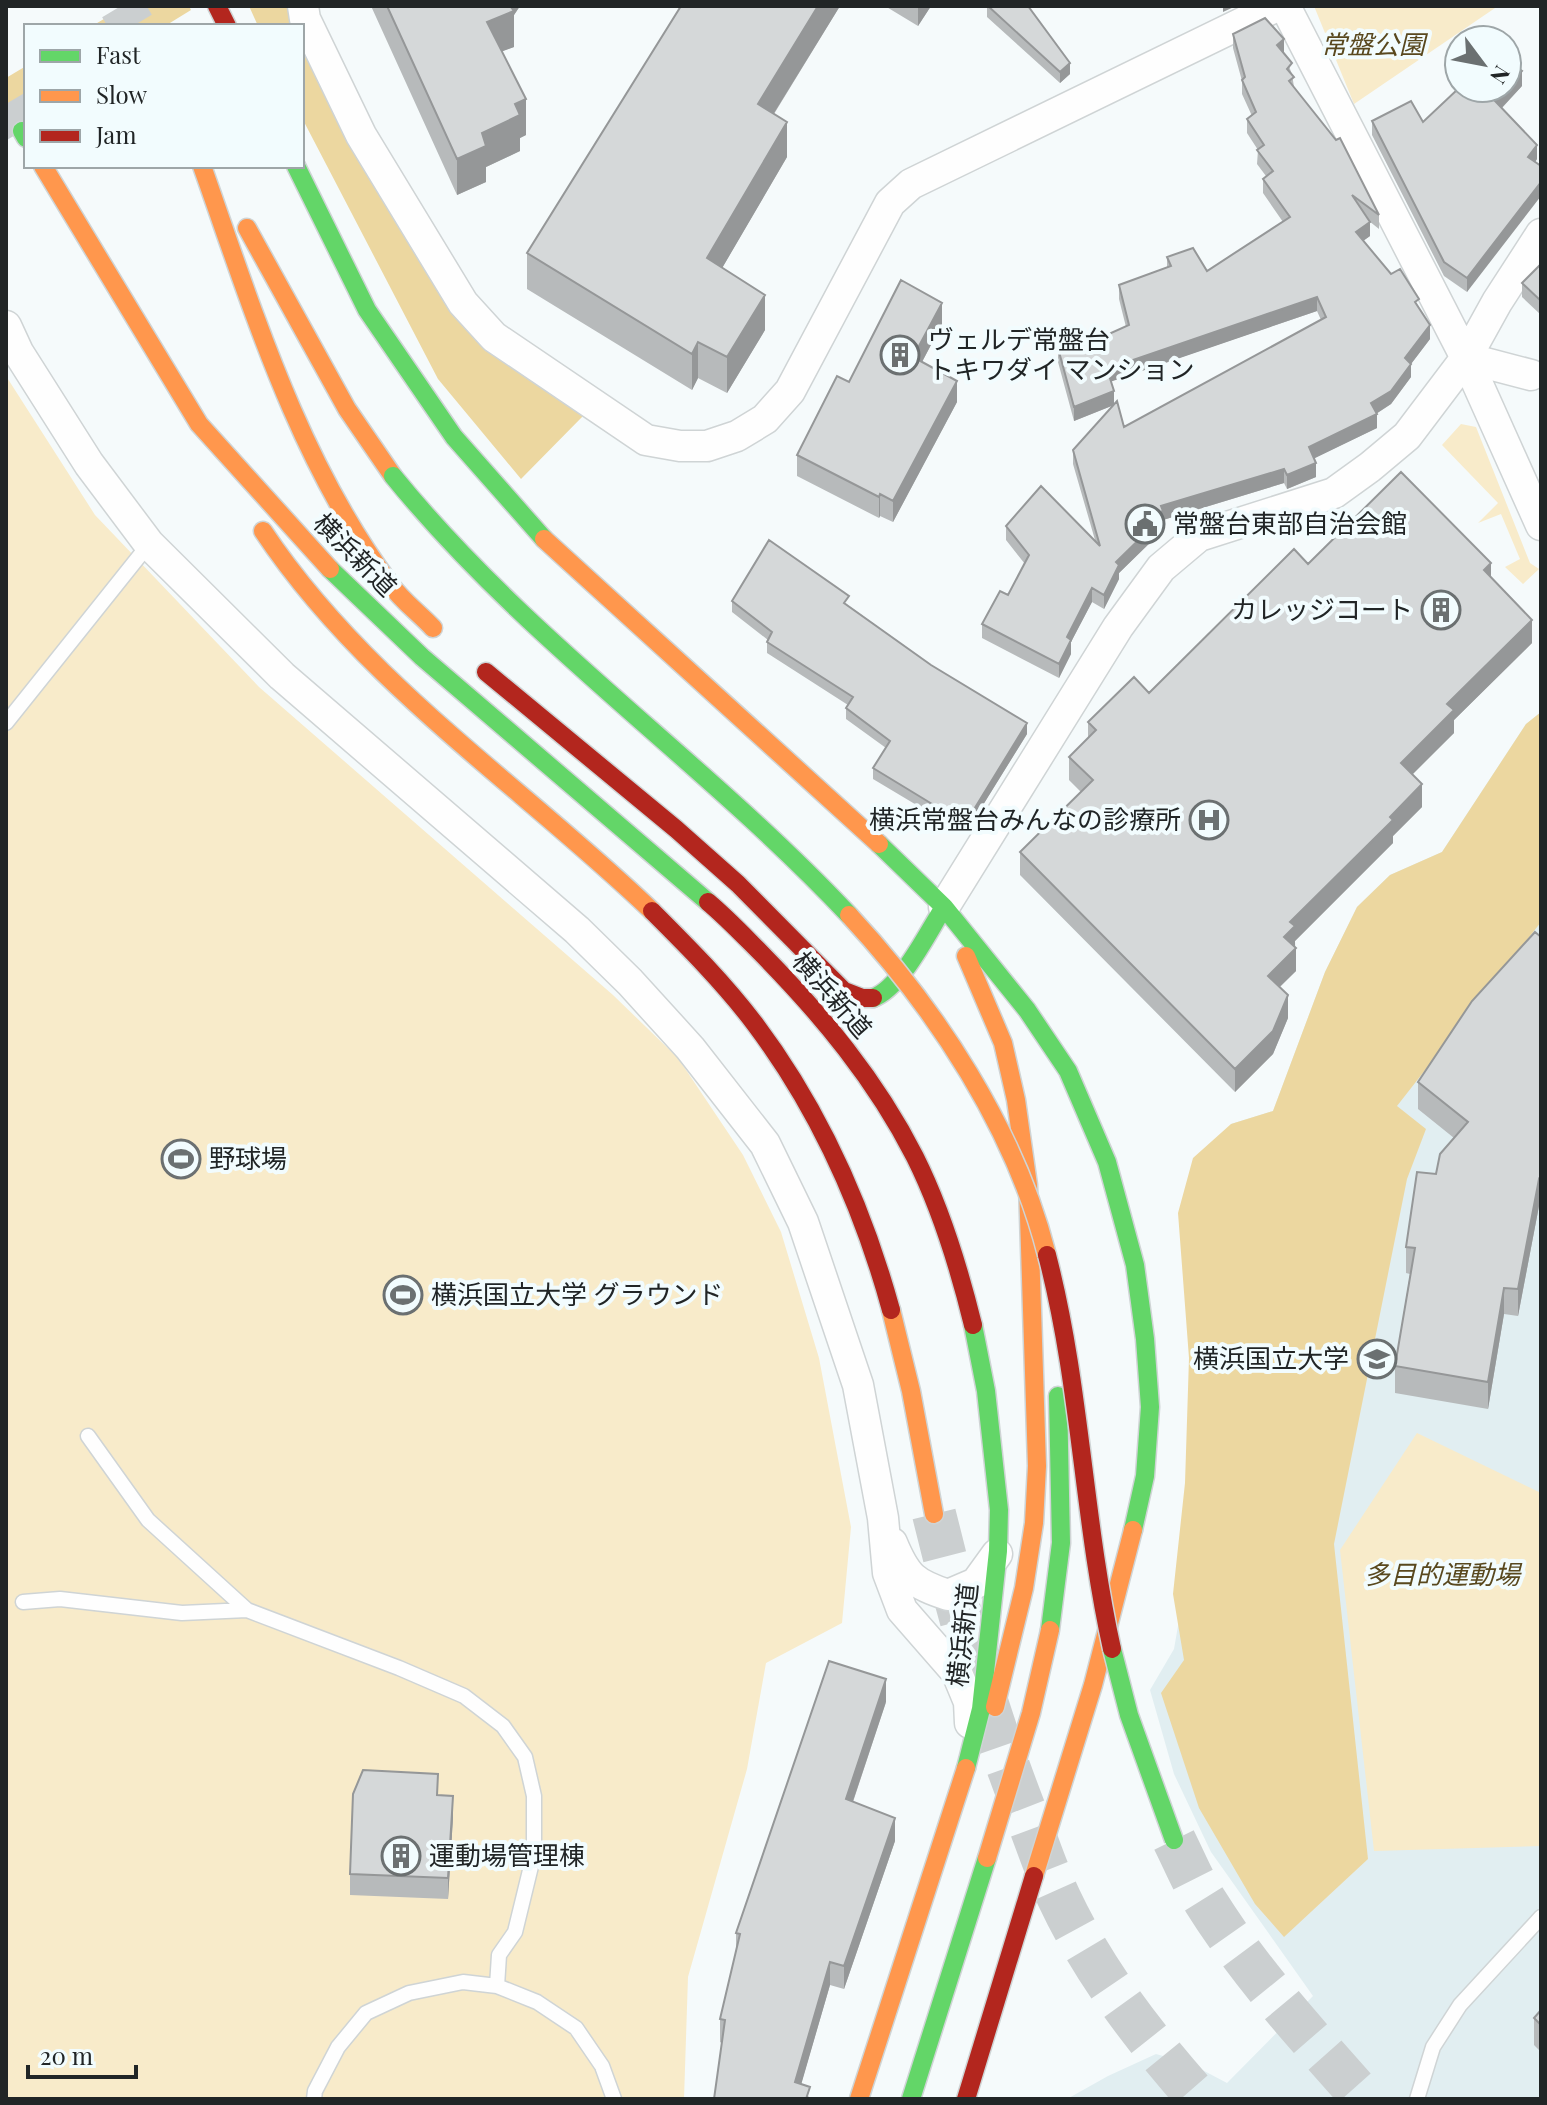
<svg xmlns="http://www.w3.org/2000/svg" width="1547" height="2105" viewBox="0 0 1547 2105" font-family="'Playfair Display','Noto Sans JP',serif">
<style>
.built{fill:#e1eef1}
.green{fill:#f8ebca}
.forest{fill:#ecd7a0}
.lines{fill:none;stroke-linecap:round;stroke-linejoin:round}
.highway-tunnel{stroke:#cbcfd0;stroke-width:44;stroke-dasharray:44 22;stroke-linecap:butt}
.lane-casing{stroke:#cfd4d5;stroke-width:17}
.street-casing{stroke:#cfd4d5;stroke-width:33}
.fast-casing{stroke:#cfd4d5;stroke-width:21}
.slow-casing{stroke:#cfd4d5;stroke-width:21}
.jam-casing{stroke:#cfd4d5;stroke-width:21}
.lane{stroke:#fefefe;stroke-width:14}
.street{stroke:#fefefe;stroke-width:30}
.fast{stroke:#63d668;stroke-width:18}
.slow{stroke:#ff974d;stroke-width:18}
.jam{stroke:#b3261e;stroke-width:18}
.fast-bridge-casing{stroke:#cfd4d5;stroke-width:21;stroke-linecap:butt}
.slow-bridge-casing{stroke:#cfd4d5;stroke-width:21;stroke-linecap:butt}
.jam-bridge-casing{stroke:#cfd4d5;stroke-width:21;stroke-linecap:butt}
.fast-bridge{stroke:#63d668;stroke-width:18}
.slow-bridge{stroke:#ff974d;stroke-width:18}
.jam-bridge{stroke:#b3261e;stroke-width:18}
.wall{fill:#b7babb;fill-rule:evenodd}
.shaded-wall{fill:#959798}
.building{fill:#d5d8d9;stroke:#959798;stroke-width:2}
.labels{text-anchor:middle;stroke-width:8;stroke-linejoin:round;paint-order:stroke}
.park-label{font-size:26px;font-style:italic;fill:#59481e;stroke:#f2fcfe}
.poi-label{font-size:26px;fill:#212526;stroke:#f2fcfe;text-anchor:start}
.street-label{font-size:26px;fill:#212526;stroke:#f2fcfe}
</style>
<rect width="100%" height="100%" fill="#f5fafb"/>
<path class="built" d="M1541 712V2099H1067L1108 2076 1156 2054 1191 2064 1227 2083 1313 1996 1211 1852 1174 1774 1150 1690 1174 1649 1209 1447 1231 1124 1273 1111 1325 972 1357 907 1390 875 1442 852 1526 724Z"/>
<path class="green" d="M1314 6H1498L1354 104Z
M6 376 95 515 259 687 613 995 678 1058 743 1155 781 1232 819 1358 851 1527 842 1623 766 1663 747 1769 688 1977 684 2099H6Z
M1461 424 1476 427 1530 563 1539 569 1523 584 1505 567 1520 559 1501 514 1478 523 1498 503 1442 445Z
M1417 1433 1541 1493V1846L1374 1851 1340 1550Z"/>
<path class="forest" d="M126 6H189L191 10 165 26H92Z
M249 6H292L296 26H258Z
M302 44 512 365 583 416 521 479 438 379 302 118Z
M26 66V112L6 124V78Z
M1541 712V922L1397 1106 1426 1129 1407 1179 1334 1544 1368 1859 1284 1937 1255 1904 1199 1808 1161 1693 1184 1660 1173 1594 1185 1483 1189 1358 1178 1213 1193 1158 1231 1124 1273 1111 1325 972 1357 907 1390 875 1442 852 1526 724Z"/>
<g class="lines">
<path class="highway-tunnel" d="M121 6 133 26
M6 104 22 131
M934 1514C960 1620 990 1725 1031 1827 1040 1851 1049 1877 1060 1900 1095 1974 1145 2038 1199 2099
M1174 1840C1184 1860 1193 1882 1205 1901 1250 1973 1308 2036 1364 2099"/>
<g class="lane-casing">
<path id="lane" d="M6 723 149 544
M88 1436 148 1520 247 1610 399 1668 464 1696 503 1726 525 1757 534 1796V1854L515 1932 499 1955 497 1986
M23 1602 60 1599 182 1613 247 1610
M314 2099 315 2091 338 2047 366 2013 409 1993 463 1982 497 1986 537 2002 576 2028 602 2066 614 2099
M1417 2099 1433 2047 1460 2005 1541 1917"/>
</g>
<g class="street-casing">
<path id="street" d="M303 6 305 19 361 135 463 303 494 337 646 440 680 446H707L737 436 765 419 790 391 890 203 911 184 1277 6
M1285 6 1466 358 1541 525
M6 326 18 352 89 464 149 544 282 676 577 930 630 982 690 1048 765 1144 803 1222 858 1385 883 1518 888 1573 902 1610 957 1673 969 1702 970 1723
M1466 358 1531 375
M944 907 1118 627 1161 568 1199 536 1334 493 1370 467 1407 436 1466 358 1497 302 1541 234
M892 1543C906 1577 914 1584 948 1595L976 1583 997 1554"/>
</g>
<g class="fast-casing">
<path id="fast" d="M22 131 26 138
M296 166 367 310 454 437 544 539
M330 569 422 657 708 902
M879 844 944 907 1027 1010 1068 1071 1107 1162 1135 1265 1145 1339 1150 1407 1145 1476 1133 1530
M873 998C901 988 928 932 944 907
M1050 1630 1061 1543 1058 1396
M966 1768 981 1709 998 1551 999 1510 986 1391 973 1325
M911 2099 987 1858"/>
</g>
<g class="slow-casing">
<path id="slow" d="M43 166 199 424 330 569
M202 166C253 310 298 460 390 584 402 601 419 613 433 628
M247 228 347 409 393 476
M263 531C364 683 522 786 652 911
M544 539 879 844
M966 956 1003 1043 1016 1100 1028 1185 1037 1466 1034 1523 1024 1588 995 1707
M891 1310 911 1391 934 1514
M1034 1876 1093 1685 1133 1530
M859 2099 966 1768"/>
</g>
<g class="jam-casing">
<path id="jam" d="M217 6 227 26
M486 672 676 829 738 884 844 991 862 998H873
M708 902C727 918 744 936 761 953 821 1014 876 1080 915 1157 941 1209 959 1268 973 1325
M652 911C688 947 724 983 755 1024 818 1108 863 1208 891 1310
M966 2099 1034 1876"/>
</g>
<use href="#lane" class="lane"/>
<use href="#street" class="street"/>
<use href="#fast" class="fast"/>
<use href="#slow" class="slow"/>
<use href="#jam" class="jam"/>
<g class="fast-bridge-casing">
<path id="fast-bridge" d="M393 476C527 641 704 761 849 915
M1112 1649 1129 1715 1174 1840"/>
</g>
<g class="slow-bridge-casing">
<path id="slow-bridge" d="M849 915C937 1010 1015 1129 1047 1255
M987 1858 1031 1713 1050 1630"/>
</g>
<g class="jam-bridge-casing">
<path id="jam-bridge" d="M1047 1255C1081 1385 1083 1519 1112 1649"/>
</g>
<use href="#fast-bridge" class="fast-bridge"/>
<use href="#slow-bridge" class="slow-bridge"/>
<use href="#jam-bridge" class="jam-bridge"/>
</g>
<path class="wall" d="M371 6H520L514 15V47L502 51 526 135 520 138V151L486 167V182L457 195Z
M681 6H840L774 114 787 157 722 268 765 330 727 393 698 378 692 390 527 289V253Z
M885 6H931L918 26Z
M987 6 1070 74 1060 83 987 17Z
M1233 34 1284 54 1292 74 1294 87 1379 215V229L1369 221 1370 236 1363 241 1419 308 1430 339 1411 364V377L1391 404 1376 414 1377 428 1314 458 1316 477 1287 489 1284 483 1163 520V525L1159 527V534L1119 573V579L1104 609 1092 602 1071 642V654L1059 678 982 638V624L1008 595 1025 564 1006 540V526L1095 540 1073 464V450L1114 405 1074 421 1058 362V348L1100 338 1126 327 1119 299V285L1167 267V257L1207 271 1283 222 1263 193V179L1266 176 1257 164 1258 150 1247 133V119L1252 116 1242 94V81L1233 48ZM1317 311 1321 320 1124 427 1114 405 1111 381Z
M1522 86 1502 108 1537 159 1467 292 1444 276 1372 135V121L1423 122Z
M1541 264V315L1522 297V283Z
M942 324 922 362 957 402 893 522 880 516 879 518 797 476V455L849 382Z
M1308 564 1491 577 1532 643 1454 720V733L1412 774 1422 807 1393 836V843L1295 941 1296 971 1280 987 1288 1018 1273 1054 1235 1092 1020 875V852L1081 792 1069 780V757L1088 738V722L1149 693Z
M732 601 849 606 1027 734 965 834 873 779V768L886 748 846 719V708L848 705 767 653V642L768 640 732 612Z
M1541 937V1208L1539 1206 1518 1316 1504 1314 1488 1409 1395 1393V1366L1410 1274 1406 1273V1247L1436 1174 1454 1138 1418 1109V1082Z
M886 1702 853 1802 895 1841 844 1989 830 1985 801 2084 810 2099 720 2042V2019L736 1953V1933Z
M438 1795 453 1817 448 1899 350 1895V1874Z
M1541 2010V2052L1534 2045V2018Z"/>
<path class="shaded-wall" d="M503 6H520L514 15V47L487 57V22Z
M818 6H840L758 139V104Z
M918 6H931L918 26Z
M1223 6H1236L1223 12Z
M1284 39V53L1277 45Z
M1070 63V74L1060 83V72Z
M1522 71V86L1495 115V101Z
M526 99V135L520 138V151L486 167V182L457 195V159L482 133 515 104Z
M787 122V157L707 294V258Z
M1537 145V159L1528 171V157Z
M1541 182V196L1467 292V278Z
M1370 222V236L1356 246V232Z
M765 295V330L727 393V357Z
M1317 297V311L1107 383V369Z
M942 303V324L913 379V357Z
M1430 325V339L1411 364V377L1391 404 1371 417V403Z
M698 342V378L692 390V354Z
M957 381V402L893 522V501Z
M1114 391V405L1074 421V407Z
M1377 414V428L1309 461V447Z
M1316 463V477L1287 489V475Z
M1284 469V483L1163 520V525L1159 527V534L1119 573V579L1104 609V595L1116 562 1161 506Z
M880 494V516L879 518V497Z
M1491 563V586L1484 570Z
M1092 588V602L1071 642V654L1059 678V664L1067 637Z
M1532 620V643L1454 720V733L1401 786V763L1447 704Z
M1027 723V734L965 834V824Z
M1422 784V807L1393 836V843L1295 941V949L1284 937 1290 922Z
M1296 948V971L1268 998V976Z
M1288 995V1018L1273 1054 1235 1092V1069Z
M1539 1179V1206L1518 1316V1289Z
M1504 1288V1314L1488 1409V1382Z
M886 1679V1702L846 1822V1799Z
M453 1796V1817L448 1899V1878Z
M895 1818V1841L844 1989V1966Z
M830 1962V1985L797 2099 795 2082Z"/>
<path class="building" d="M387 6H510L514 11 487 22 526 99 515 104 520 115 482 133 486 146 457 159Z
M681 6H818L758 104 787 122 707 258 765 295 727 357 698 342 692 354 527 253Z
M988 6H1028L1070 63 1060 72Z
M1265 18 1284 39 1277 45 1292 63 1287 69 1294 77 1289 81 1336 140 1340 138 1379 215 1352 195 1370 222 1356 232 1391 274 1400 269 1419 299 1415 302 1430 325 1405 358 1411 364 1391 391 1371 403 1377 414 1309 447 1316 463 1287 475 1284 469 1161 506 1163 511 1157 513 1159 520 1116 562 1119 565 1104 595 1092 588 1067 637 1071 640 1059 664 982 624 1000 591 1008 595 1029 555 1006 526 1041 486 1100 546 1073 450 1117 401 1124 427 1326 317 1317 297 1107 369 1114 391 1074 407 1058 348 1100 338 1129 325 1119 285 1171 266 1167 257 1193 248 1207 271 1290 217 1263 179 1273 171 1257 150 1264 145 1247 119 1256 112 1242 80 1245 77 1233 34Z
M1507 60 1522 71 1507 88Z
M1459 88H1507L1495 101 1537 145 1528 157 1541 166V182L1467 278 1444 262 1372 121 1411 101 1423 122Z
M1541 264V301L1522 283Z
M901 280 942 303 913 357 957 381 893 501 880 494 879 497 797 455 837 376 849 382Z
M1401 472 1491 563 1484 570 1532 620 1447 704 1454 710 1401 763 1422 784 1390 817 1393 820 1290 922 1295 926 1284 937 1296 948 1268 976 1288 995 1273 1031 1235 1069 1020 852 1093 780 1069 757 1096 730 1088 722 1134 677 1149 693 1294 549 1308 564Z
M769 540 849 596 844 603 931 665 1027 723 965 824 873 768 890 741 846 708 853 697 767 642 772 632 732 601Z
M1535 932 1541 937V1181L1539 1179 1518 1289 1504 1288 1488 1382 1395 1366 1415 1248 1406 1247 1417 1172 1436 1174 1440 1154 1468 1122 1418 1082 1472 1001Z
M829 1661 886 1679 846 1799 895 1818 844 1966 830 1962 795 2082 810 2087 806 2099H714L725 2020 720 2019 740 1934 736 1933Z
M363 1770 438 1774 437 1795 453 1796 448 1878 350 1874 353 1794Z
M1541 2010V2025L1534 2018Z"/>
<defs>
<g id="building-ring" transform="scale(2)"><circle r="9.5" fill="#f2fcfe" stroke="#6b7071" stroke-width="1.5"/><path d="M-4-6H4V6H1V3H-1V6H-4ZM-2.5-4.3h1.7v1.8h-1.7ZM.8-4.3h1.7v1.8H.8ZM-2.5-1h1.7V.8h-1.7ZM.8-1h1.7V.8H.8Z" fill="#6b7071"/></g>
<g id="civic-ring" transform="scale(2)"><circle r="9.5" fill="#f2fcfe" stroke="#6b7071" stroke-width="1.5"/><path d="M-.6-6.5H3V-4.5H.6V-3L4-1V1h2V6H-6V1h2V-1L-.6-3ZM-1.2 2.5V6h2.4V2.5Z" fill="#6b7071"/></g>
<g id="hospital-ring" transform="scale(2)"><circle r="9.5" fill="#f2fcfe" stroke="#6b7071" stroke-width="1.5"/><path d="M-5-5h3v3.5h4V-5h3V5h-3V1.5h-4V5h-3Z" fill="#6b7071"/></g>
<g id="stadium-ring" transform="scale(2)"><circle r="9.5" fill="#f2fcfe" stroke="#6b7071" stroke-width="1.5"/><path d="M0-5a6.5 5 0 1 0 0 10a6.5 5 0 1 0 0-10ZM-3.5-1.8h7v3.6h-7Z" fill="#6b7071"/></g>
<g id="university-ring" transform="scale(2)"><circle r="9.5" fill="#f2fcfe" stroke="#6b7071" stroke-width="1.5"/><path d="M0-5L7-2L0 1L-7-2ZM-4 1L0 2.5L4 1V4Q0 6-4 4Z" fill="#6b7071"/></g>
</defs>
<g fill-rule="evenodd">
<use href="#building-ring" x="900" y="355"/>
<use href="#civic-ring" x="1145" y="524"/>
<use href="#building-ring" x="1441" y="610"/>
<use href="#hospital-ring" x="1209" y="820"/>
<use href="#stadium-ring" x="181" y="1159"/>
<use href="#stadium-ring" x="403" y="1295"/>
<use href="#university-ring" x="1377" y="1359"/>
<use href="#building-ring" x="401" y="1856"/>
</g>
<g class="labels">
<g class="park-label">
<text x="1373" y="54">常盤公園</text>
<text x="1442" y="1584">多目的運動場</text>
</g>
<g class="poi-label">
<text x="928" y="349">ヴェルデ常盤台<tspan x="928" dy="30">トキワダイ マンション</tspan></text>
<text x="1173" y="533">常盤台東部自治会館</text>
<text x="1413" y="619" text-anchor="end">カレッジコート</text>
<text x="1181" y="829" text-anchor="end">横浜常盤台みんなの診療所</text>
<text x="209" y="1168">野球場</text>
<text x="431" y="1304">横浜国立大学 グラウンド</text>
<text x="1349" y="1368" text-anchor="end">横浜国立大学</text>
<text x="429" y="1865">運動場管理棟</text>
</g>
<g class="street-label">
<text transform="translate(355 555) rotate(45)" y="9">横浜新道</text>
<text transform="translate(832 995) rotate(49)" y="9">横浜新道</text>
<text transform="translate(963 1635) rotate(-84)" y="9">横浜新道</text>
</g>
</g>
<rect width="1547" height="2105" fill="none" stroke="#212526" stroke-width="16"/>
<rect x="24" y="24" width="280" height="144" fill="#f2fcfe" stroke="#9ea6a8" stroke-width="2"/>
<rect x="40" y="50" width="40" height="12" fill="#63d668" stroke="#9ea6a8" stroke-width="2"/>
<text x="96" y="64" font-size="24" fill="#212526">Fast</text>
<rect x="40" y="90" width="40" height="12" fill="#ff974d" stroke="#9ea6a8" stroke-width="2"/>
<text x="96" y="104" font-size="24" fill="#212526">Slow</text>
<rect x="40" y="130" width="40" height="12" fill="#b3261e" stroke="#9ea6a8" stroke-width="2"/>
<text x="96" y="144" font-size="24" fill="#212526">Jam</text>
<g transform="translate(1483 64) rotate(122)"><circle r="38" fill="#f2fcfe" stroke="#9ea6a8" stroke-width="2"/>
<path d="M0-6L14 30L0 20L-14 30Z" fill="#6b7071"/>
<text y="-12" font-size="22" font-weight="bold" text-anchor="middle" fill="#212526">N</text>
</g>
<path d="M28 2065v12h108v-12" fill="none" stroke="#212526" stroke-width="4"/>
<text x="40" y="2065" font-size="24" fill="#212526" stroke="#f2fcfe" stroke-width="6" paint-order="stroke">20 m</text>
</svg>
